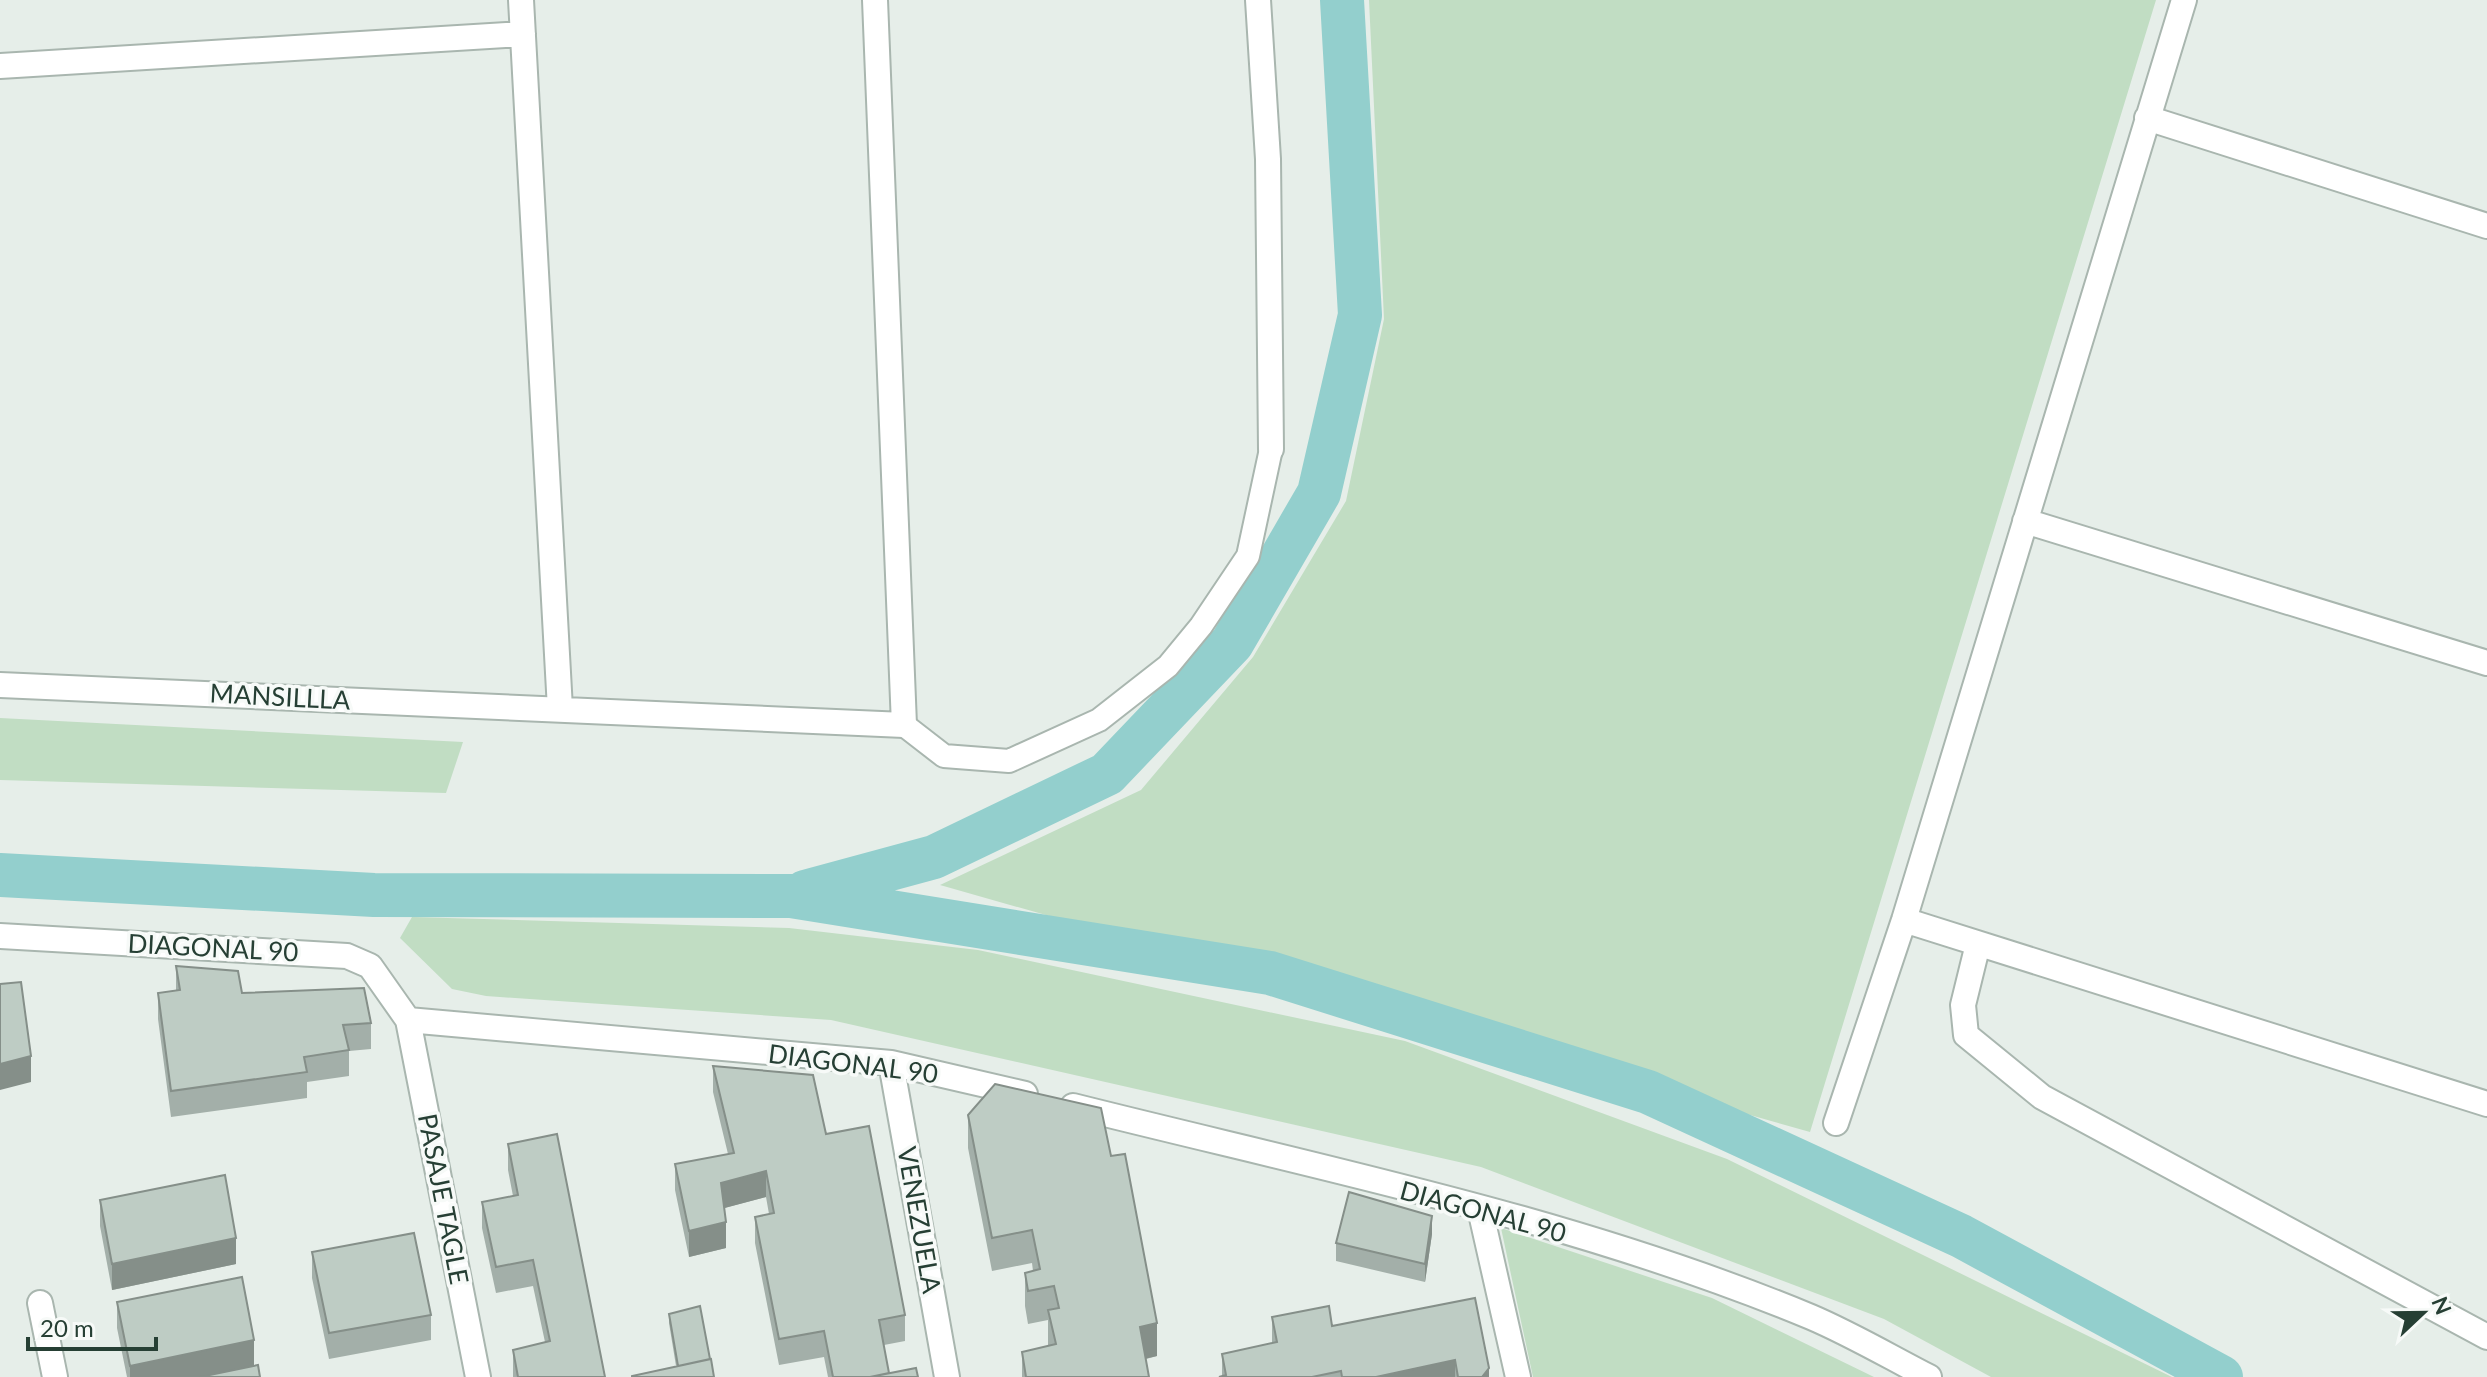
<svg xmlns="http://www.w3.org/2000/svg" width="2487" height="1377" viewBox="0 0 2487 1377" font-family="Lato,sans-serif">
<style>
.green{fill:#c1ddc3}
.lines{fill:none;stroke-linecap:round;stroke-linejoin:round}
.canal{stroke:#93cfcd;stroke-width:44}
.lane-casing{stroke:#a9b6af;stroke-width:26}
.street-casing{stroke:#a9b6af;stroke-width:28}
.lane{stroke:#fff;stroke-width:22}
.street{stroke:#fff;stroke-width:24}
.wall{fill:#a3afa9}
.shaded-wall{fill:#858f89}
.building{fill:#beccc4;stroke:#858f89;stroke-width:2}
.labels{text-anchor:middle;stroke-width:7;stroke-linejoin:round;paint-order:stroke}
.street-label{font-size:26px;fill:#263f34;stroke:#f7faf8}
</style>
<rect width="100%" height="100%" fill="#e6eee9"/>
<path class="green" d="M1369 0H2156L1810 1132 940 885 1141 790 1253 657 1346 501 1384 319Z
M0 718 463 742 446 793 0 780Z
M412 917 789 928 978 950 1405 1041 1727 1159 2172 1377H1991L1884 1319 1481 1167 831 1020 486 996 452 989 400 938Z
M1501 1228 1712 1298 1874 1377H1533Z"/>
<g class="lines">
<path class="canal" d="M0 875 374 895 791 896 1270 973 1648 1092 1961 1236 2221 1377
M805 892 934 857 1107 774 1232 643 1319 493 1360 315 1342 0"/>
<g class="lane-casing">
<path id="lane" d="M904 725 944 756 1009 761 1099 720 1168 666 1201 626 1248 556 1271 449"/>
</g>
<g class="street-casing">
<path id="street" d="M521 0 560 709
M1258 0 1268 159 1271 449
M0 66 523 34
M2147 118 2487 226
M2025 521 2487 663
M0 685 904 725 875 0
M1904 920 2487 1104
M0 936 347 956 370 966 408 1020 891 1063 1025 1094
M1978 944 1963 1005 1966 1035 2042 1097 2487 1337
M408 1020 478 1377
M891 1063 947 1377
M1073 1106C1319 1168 1575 1219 1811 1317 1851 1334 1890 1357 1929 1377
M1836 1123 1904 920 2184 0
M1480 1209 1518 1377
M40 1303 55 1377"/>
</g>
<use href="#lane" class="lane"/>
<use href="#street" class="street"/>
</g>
<path class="wall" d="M176 966 242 993 371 1023V1049L349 1051V1076L307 1082V1098L171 1117 158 1019V993L176 990Z
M713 1066 826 1134 905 1315V1341L884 1345 889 1373 918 1377H828L824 1357 779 1365 755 1243V1217L769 1214 766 1197 724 1208 726 1248 689 1257 675 1190V1164L728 1154 713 1092Z
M968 1115 1157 1356 1146 1359 1149 1377H1022V1352L1048 1346V1320L1028 1324 1025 1306V1273L1033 1271 1032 1263 992 1271 968 1148Z
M508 1144 605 1377H513V1350L545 1342 533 1286 496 1293 482 1228V1202L513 1196 508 1170Z
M100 1200 236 1264 112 1290 100 1226Z
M1432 1234 1425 1282 1336 1261V1243Z
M312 1252 431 1315V1340L329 1359 312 1278Z
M1475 1298 1489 1377H1219L1222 1376V1354L1272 1343V1317L1332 1326Z
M117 1302 254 1366 260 1377H127L117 1328Z
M669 1314 710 1359 676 1366 669 1323Z"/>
<path class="shaded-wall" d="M31 1056V1082L0 1090V1064Z
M766 1171V1197L721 1209V1183Z
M1432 1216V1234L1425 1282V1264Z
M726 1222V1248L689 1257V1231Z
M236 1238V1264L112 1290V1264Z
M1157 1323V1356L1140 1360V1327Z
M254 1340V1366L202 1377H130V1366Z
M1455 1360V1377H1376Z
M1489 1368V1377H1482Z"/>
<path class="building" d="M176 966 238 971 242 993 364 988 371 1023 343 1025 349 1050 304 1057 307 1072 171 1091 158 993 180 990Z
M21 982 31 1056 0 1064V984Z
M713 1066 813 1075 826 1134 869 1126 905 1315 879 1320 889 1373 870 1377H833L824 1331 779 1339 755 1217 774 1213 766 1171 721 1183 726 1222 689 1231 675 1164 734 1153Z
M995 1084 1101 1108 1111 1156 1125 1154 1157 1323 1140 1327 1149 1377H1026L1022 1352 1056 1344 1048 1310 1059 1308 1054 1286 1028 1291 1025 1273 1040 1269 1032 1230 992 1238 968 1115Z
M557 1134 605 1377H518L513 1350 550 1341 533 1260 496 1267 482 1202 518 1195 508 1144Z
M225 1175 236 1238 112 1264 100 1200Z
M1349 1192 1432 1216 1425 1264 1336 1243Z
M414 1233 431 1315 329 1333 312 1252Z
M242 1277 254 1340 130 1366 117 1302Z
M1475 1298 1489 1368 1482 1377H1458L1455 1360 1376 1377H1342L1341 1371 1312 1377H1219L1226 1375 1222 1354 1277 1342 1272 1317 1329 1306 1332 1326Z
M700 1306 710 1359 678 1366 669 1314Z
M711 1359 714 1377H632V1376Z
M258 1365 260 1377H200Z
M916 1368 918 1377H870Z"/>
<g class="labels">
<g class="street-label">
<text transform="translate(280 697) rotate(3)" y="9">MANSILLLA</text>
<text transform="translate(213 948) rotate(3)" y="9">DIAGONAL 90</text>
<text transform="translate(853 1064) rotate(7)" y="9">DIAGONAL 90</text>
<text transform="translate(443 1199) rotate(79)" y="9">PASAJE TAGLE</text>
<text transform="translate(1483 1212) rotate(15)" y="9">DIAGONAL 90</text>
<text transform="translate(919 1220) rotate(80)" y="9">VENEZUELA</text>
</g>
</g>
<g transform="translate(2423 1313) rotate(68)" stroke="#f7faf8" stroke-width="6" paint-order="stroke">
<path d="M0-6L14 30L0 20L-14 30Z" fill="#263f34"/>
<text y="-12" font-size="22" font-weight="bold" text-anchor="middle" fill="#263f34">N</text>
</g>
<path d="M28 1337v12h128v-12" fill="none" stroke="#263f34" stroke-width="4"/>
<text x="40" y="1337" font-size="24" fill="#263f34" stroke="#f7faf8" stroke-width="6" paint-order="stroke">20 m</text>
</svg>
